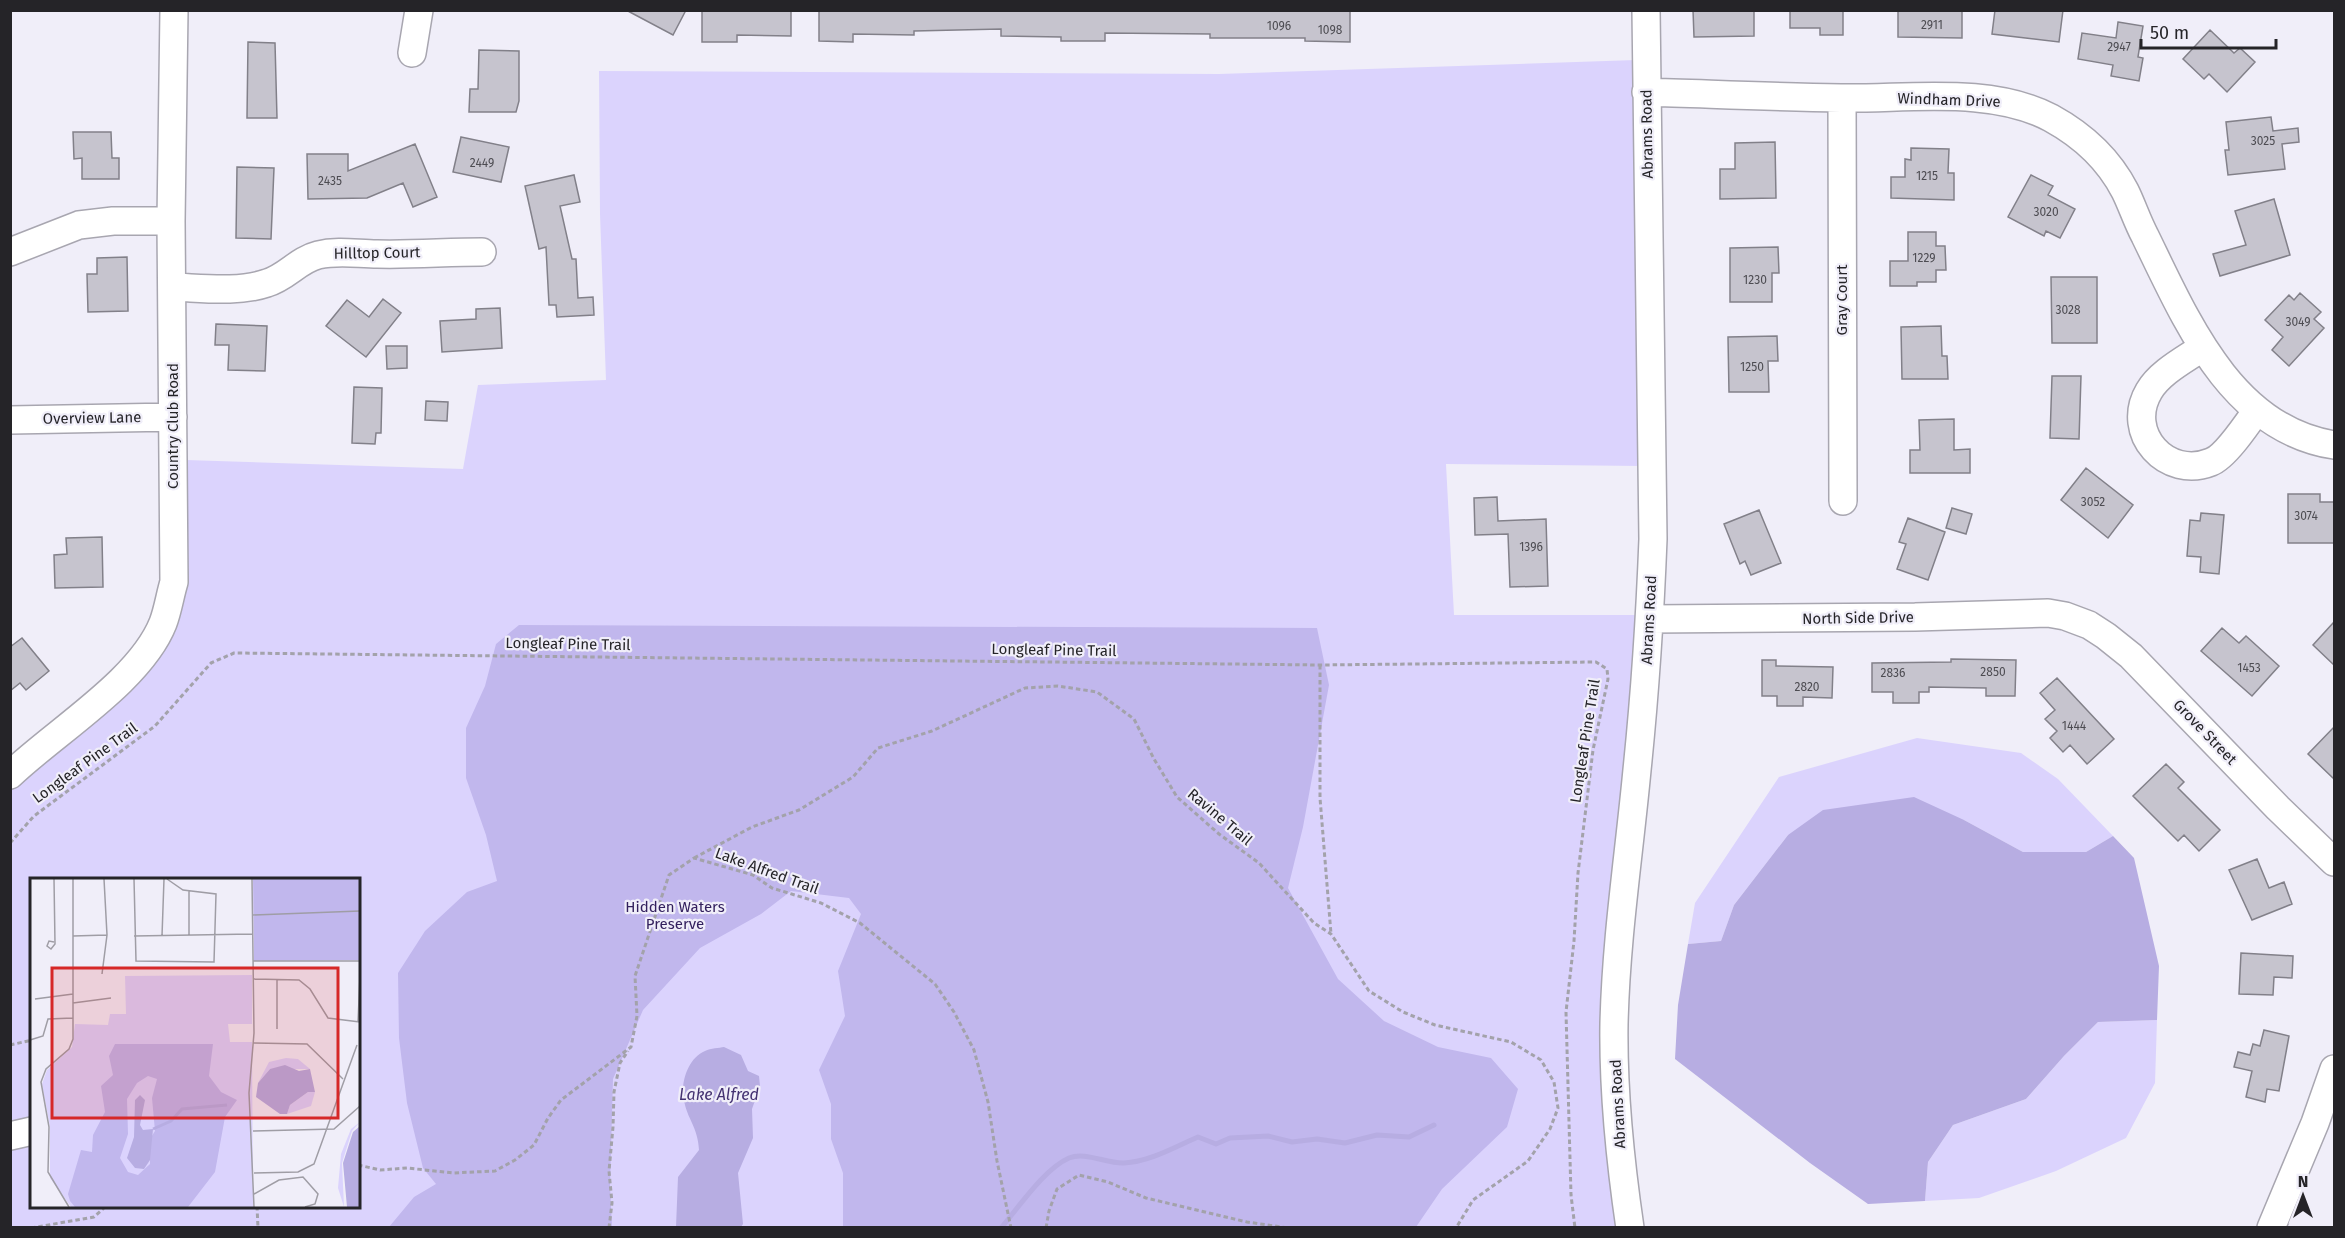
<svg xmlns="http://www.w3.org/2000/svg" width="2345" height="1238" viewBox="0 0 2345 1238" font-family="'Fira Sans',sans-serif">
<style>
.green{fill:#dbd3fd;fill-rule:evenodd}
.forest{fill:#c1b7ed}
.water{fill:#b7ade2}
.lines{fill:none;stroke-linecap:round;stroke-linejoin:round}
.stream{stroke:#b7ade2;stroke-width:5}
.building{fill:#c6c4ce;stroke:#828089;stroke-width:1.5}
.minor-casing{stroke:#a8a6b0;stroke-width:30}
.path{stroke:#a3a2aa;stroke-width:3;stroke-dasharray:4.5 3;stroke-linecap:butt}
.minor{stroke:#fff;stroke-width:27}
.labels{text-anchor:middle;stroke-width:4.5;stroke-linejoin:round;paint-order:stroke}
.number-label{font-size:12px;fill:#4d4c52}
.street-label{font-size:15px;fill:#252428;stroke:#f0eef9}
.park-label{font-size:15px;fill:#33205e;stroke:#f0eef9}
.water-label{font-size:16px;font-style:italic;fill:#433171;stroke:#f0eef9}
.inset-river{fill:none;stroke:#b7ade2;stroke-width:3}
.inset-road{fill:none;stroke:#9f9da5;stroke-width:1.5}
.view{fill:#d62828;fill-opacity:0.15;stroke:#d62828;stroke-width:3}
.inset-edge{fill:none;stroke:#252428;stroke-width:3}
</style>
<rect width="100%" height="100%" fill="#f0eef9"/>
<path class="green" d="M1636 60 1642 466 1446 464 1454 615H1641C1634 696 1621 776 1617 858L1621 1227 11 1228V788L143 672 186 460 463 469 478 385 606 380 600 214 599 71 1219 74ZM32 880H358V1206H32Z
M1917 738 2021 753 2058 779 2113 836 2086 852H2023L1964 820 1788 835 1734 905 1721 941 1688 944 1695 903 1779 777Z
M2157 1020 2155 1083 2126 1138 2056 1171 1979 1198 1925 1201 1928 1162 1953 1125 2026 1099 2064 1056 2098 1022Z"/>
<path class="forest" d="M519 625 1317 628 1329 685 1303 827 1288 888 1338 979 1384 1021 1438 1047 1491 1058 1518 1089 1507 1127 1442 1189 1416 1227H843V1173L831 1139V1104L819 1070 845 1016 838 971 861 914 849 898 791 891 761 914 700 948 643 1010 613 1079 610 1186 612 1227H389L414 1197 436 1184 423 1168 407 1103 399 1038 398 973 425 931 467 892 497 881 486 835 466 778V728L485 686 496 644Z"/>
<path class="water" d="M1914 797 1964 820 2023 852H2086L2113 836 2134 858 2159 966 2157 1020 2098 1022 2064 1056 2026 1099 1953 1125 1928 1162 1925 1201 1868 1204 1810 1163 1675 1059 1678 1005 1688 944 1721 941 1734 905 1788 835 1823 810Z
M724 1047 741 1055 748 1071 759 1076 760 1086 752 1109 753 1138 738 1173 743 1224 741 1227H676L678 1177 699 1150C698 1127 687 1119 684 1100 680 1083 688 1058 705 1051 711 1048 719 1048 724 1047Z"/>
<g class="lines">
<path class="stream" d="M1001 1228C1019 1207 1044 1169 1069 1158 1085 1151 1107 1164 1124 1163 1149 1162 1175 1147 1198 1137L1216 1144 1230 1138 1268 1136 1292 1142 1317 1139 1345 1143 1377 1135 1409 1137 1434 1125"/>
</g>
<path class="building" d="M626 10H686L673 35Z
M702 10H791V36L737 35V42H702Z
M819 10H1350V42L1305 41V38H1210V34L1105 33V41H1061V37L1001 36V29L914 31V35L853 34V42L819 41Z
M1693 10H1754V36L1694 37Z
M1790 10H1843V35H1820V28H1790Z
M1898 10 1962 11V38L1898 37Z
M1995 10H2063L2059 42 1992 34Z
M2118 22 2143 26 2138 57 2143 58 2139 81 2111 76 2113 65 2078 59 2082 33 2116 38Z
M2210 30 2234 53 2240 48 2255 62 2227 92 2209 74 2204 79 2183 59Z
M248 42 275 43 277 118H247Z
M479 50 519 51V101L516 112H469L470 89H478Z
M2271 117 2273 131 2298 128 2299 142 2282 144 2285 169 2228 175 2225 150H2229L2226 122Z
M73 132H111L112 158H119V179H82V158L74 159Z
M461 137 509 147 501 182 453 172Z
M1775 142 1776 198 1720 199V169H1735V143Z
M415 144 437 197 413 207 403 183 367 198 308 199 307 154H348V171Z
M1911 148 1949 149 1948 173H1954V200L1891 198V177H1905V159L1911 160Z
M237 167 274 168 271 239 236 238Z
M574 175 580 202 560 206 572 259H576L578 298 593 297 594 315 557 317 556 305H549L546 247 539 249 525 186Z
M2031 175 2053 186 2048 195 2075 209 2060 238 2046 231 2044 236 2008 217Z
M2274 199 2290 255 2220 276 2213 254 2246 245 2235 211Z
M1908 232H1936V246H1945L1946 270H1936V282H1917V286H1890V261H1908Z
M1778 247 1779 273H1772V302H1730V248Z
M127 257 128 311 88 312 87 274H97V258Z
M2051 277H2097V343H2052Z
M2300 293 2321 312 2314 319 2324 328 2289 366 2272 350 2283 337 2265 320 2289 295 2294 300Z
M383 299 401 313 366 357 326 326 347 300 369 317Z
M500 308 502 348 442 352 440 321 476 319V309Z
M216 324 267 326 265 371 228 370 229 345H215Z
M1941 326 1942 356H1947L1948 379H1902L1901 327Z
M1777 336 1778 361H1768L1769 392H1729L1728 337Z
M386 346H407V368L387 369Z
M2052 376H2081L2079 439 2050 438Z
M354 387 382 388 381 433H376L375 444 352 443Z
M426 401 448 402 447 421 425 420Z
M1954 419V450L1970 449V473H1910V450H1920L1919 420Z
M2086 468 2133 505 2108 538 2061 500Z
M2288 494H2320V502H2334V543H2288Z
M1497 497 1498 521 1546 519 1548 586 1510 587 1508 534 1475 535 1474 498Z
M1952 508 1972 514 1966 534 1946 528Z
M1759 510 1781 563 1751 575 1745 561 1740 564 1724 524Z
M2201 513 2224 515 2219 574 2200 572 2201 557 2187 556 2190 520 2200 521Z
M1908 518 1945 532 1928 580 1897 569 1906 544 1899 542Z
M102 537 103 587 55 588 54 555 67 554 66 538Z
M2334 622V665L2313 645Z
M2222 628 2239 643 2246 636 2279 666 2252 696 2201 651Z
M22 638 49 671 26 690 20 683 10 691V647Z
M1951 659 2016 660 2015 696H1986V688L1929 687V692H1919V703H1893V692H1872V663L1951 662Z
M1762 660H1776V666L1833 667 1832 698 1803 697V706H1777V696H1762Z
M2057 678 2114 739 2087 764 2070 745 2063 752 2050 738 2057 731 2045 719 2055 710 2040 693Z
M2334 727V779L2308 754Z
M2166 764 2184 782 2178 788 2220 830 2199 851 2184 835 2178 841 2133 796Z
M2257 859 2269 888 2284 882 2292 904 2252 920 2229 870Z
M2241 953 2293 956 2292 978 2274 977 2273 995 2239 994Z
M2264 1030 2289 1036 2279 1091 2267 1089 2265 1102 2246 1097 2252 1071 2234 1067 2238 1052 2250 1055 2253 1044 2260 1046Z"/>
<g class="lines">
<g class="minor-casing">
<path id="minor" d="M412 53 419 10
M1646 92C1711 94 1776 97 1841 98 1909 99 1991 86 2051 118 2082 135 2109 160 2125 191 2132 205 2137 221 2145 236 2186 320 2231 429 2334 445
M1842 98 1843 501
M10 252 79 225 113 221H171
M172 287C202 288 238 293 267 283 287 277 298 260 318 255 338 250 358 254 377 254 412 255 447 252 482 252
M2203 347C2186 359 2160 372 2149 391 2124 433 2167 480 2211 462 2225 457 2248 423 2257 410
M10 420 173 417
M1650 619 1915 617 2048 613 2065 616 2089 625 2106 636 2131 656 2278 808 2334 862
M10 775C56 731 140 681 163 623 168 610 170 595 174 582L171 221 174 10
M10 1136 32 1131
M1630 1228C1620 1160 1613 1092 1614 1024 1616 938 1629 855 1637 770 1645 693 1650 616 1653 539L1646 10
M2271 1228 2315 1123 2334 1069"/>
</g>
<path class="path" d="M1320 665V798L1331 934
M10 843 34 816 155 726 211 663 234 653 1320 665 1596 662 1607 669 1608 679 1593 750 1578 873 1574 941 1566 1012 1571 1195 1575 1228
M694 858 752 827 799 810 853 777 878 748 932 731 1025 688 1058 686 1097 692 1134 719 1154 759 1177 797 1219 834 1259 863 1314 923 1331 934 1369 991 1403 1012 1435 1025 1511 1042 1541 1060 1554 1082 1558 1108 1550 1129 1528 1161 1473 1200 1456 1228
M10 1045 32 1040
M358 1165 380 1170 407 1168 453 1173 495 1171 515 1160 534 1145 548 1118 561 1100 631 1047 637 1016 635 976 669 875 694 858 753 875 772 888 821 903 860 923 935 984 954 1012 974 1050 988 1102 997 1161 1011 1228
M257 1206 258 1228
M31 1228 94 1217 106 1206
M609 1228 612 1203 609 1171 613 1127 614 1092 620 1063 628 1051
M1046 1228 1049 1211 1057 1189 1079 1175 1108 1182 1146 1198 1247 1222 1288 1228"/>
<use href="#minor" class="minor"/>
</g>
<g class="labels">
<g class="number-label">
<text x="1932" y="29">2911</text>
<text x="1279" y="30">1096</text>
<text x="1330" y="34">1098</text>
<text x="2119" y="51">2947</text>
<text x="2263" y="145">3025</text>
<text x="482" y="167">2449</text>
<text x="1927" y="180">1215</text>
<text x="330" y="185">2435</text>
<text x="2046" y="216">3020</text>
<text x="1924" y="262">1229</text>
<text x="1755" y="284">1230</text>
<text x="2068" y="314">3028</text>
<text x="2298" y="326">3049</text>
<text x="1752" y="371">1250</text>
<text x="2093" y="506">3052</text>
<text x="2306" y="520">3074</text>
<text x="1531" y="551">1396</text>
<text x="2249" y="672">1453</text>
<text x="1993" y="676">2850</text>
<text x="1893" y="677">2836</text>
<text x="1807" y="691">2820</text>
<text x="2074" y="730">1444</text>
</g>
<g class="street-label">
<text transform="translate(1949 100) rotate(2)" y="5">Windham Drive</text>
<text transform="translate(1647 134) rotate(-91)" y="5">Abrams Road</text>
<text transform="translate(377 253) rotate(-1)" y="5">Hilltop Court</text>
<text transform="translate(1842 300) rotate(-90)" y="5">Gray Court</text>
<text transform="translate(92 418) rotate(-1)" y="5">Overview Lane</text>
<text transform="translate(173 426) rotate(-90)" y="5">Country Club Road</text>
<text transform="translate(1858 618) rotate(-1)" y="5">North Side Drive</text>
<text transform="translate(1649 620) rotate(-87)" y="5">Abrams Road</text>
<text transform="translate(568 644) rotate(1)" y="5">Longleaf Pine Trail</text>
<text transform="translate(1054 650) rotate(1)" y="5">Longleaf Pine Trail</text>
<text transform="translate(2205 732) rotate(46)" y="5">Grove Street</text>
<text transform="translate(1585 741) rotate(-81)" y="5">Longleaf Pine Trail</text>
<text transform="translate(85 763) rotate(-36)" y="5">Longleaf Pine Trail</text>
<text transform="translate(1220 817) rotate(40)" y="5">Ravine Trail</text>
<text transform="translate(767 871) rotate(20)" y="5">Lake Alfred Trail</text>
<text transform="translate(1618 1104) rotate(-93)" y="5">Abrams Road</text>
</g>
<g class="park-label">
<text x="675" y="912">Hidden Waters<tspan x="675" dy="17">Preserve</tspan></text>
</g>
<g class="water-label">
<text x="719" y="1100">Lake Alfred</text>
</g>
</g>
<g transform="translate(30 878)">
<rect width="330" height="330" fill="#f0eef9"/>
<path d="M222 97V146H198L200 164H222L223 329H41L20 300V249L12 206 17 192 42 169 45 146 78 147 80 136H96L95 98ZM256 180 268 181 280 191H240L228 205 239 184ZM278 214H285L281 228 257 236 260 227ZM330 244 322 253 312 285 314 329 308 310 311 276 321 251Z" fill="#dbd3fd"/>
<path d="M223 1H330V82L224 83ZM85 166H183L179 198 191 214 207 222 195 239 185 294 158 329H45L40 323 38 316 51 272 62 274 63 257 75 234 71 208 83 197 79 178ZM118 198 127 201 122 220 125 253 120 261V286L108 297 98 294 90 280 98 256 97 221 107 205Z" fill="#c1b7ed" fill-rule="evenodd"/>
<path d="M255 187 269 193 280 191 285 214H278L260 227 257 236H250L226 219 228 205 240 191ZM110 217 115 222 110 247 113 252 123 251 120 282 114 291 105 290 97 280 104 259 105 222ZM330 248V329H317L313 285 323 254Z" fill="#b7ade2"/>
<path class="inset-river" d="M123 251 141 243 152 231 197 227"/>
<path class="inset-road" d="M104 1 106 83 184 84 186 16 153 12 137 1M222 1 224 155 219 215 224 329M222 37 330 33M43 58 77 57M104 58 222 56M132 58 134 1M159 58V13M24 64 19 63 17 68 21 71 25 66 24 1M223 83H330M72 96 77 57 74 1M223 101 269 102 280 111 298 140 330 144M247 102V151M5 121 43 116M43 125 81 120M328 144 330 98M0 162 13 158 18 141 43 140M223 165 277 166 313 201M223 253 304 251 330 228M224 295 268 294 284 286 327 167M224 316 249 302 273 299 288 316 285 326 275 329M39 329 18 294 19 249 11 204 16 191 39 171 43 161V1"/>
<path class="view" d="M22 90H308V240H22Z"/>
<rect width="330" height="330" class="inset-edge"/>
</g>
<rect width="2345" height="1238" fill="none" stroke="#252428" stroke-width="24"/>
<g transform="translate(2303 1196)" stroke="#f0eef9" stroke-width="4.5" paint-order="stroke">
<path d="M0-4.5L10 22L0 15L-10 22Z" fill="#252428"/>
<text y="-9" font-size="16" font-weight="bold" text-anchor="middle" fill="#252428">N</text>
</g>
<path d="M2141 39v9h135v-9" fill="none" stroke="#252428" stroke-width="3"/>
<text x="2150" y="39" font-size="18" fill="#252428" stroke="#f0eef9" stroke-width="4.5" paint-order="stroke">50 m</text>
</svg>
